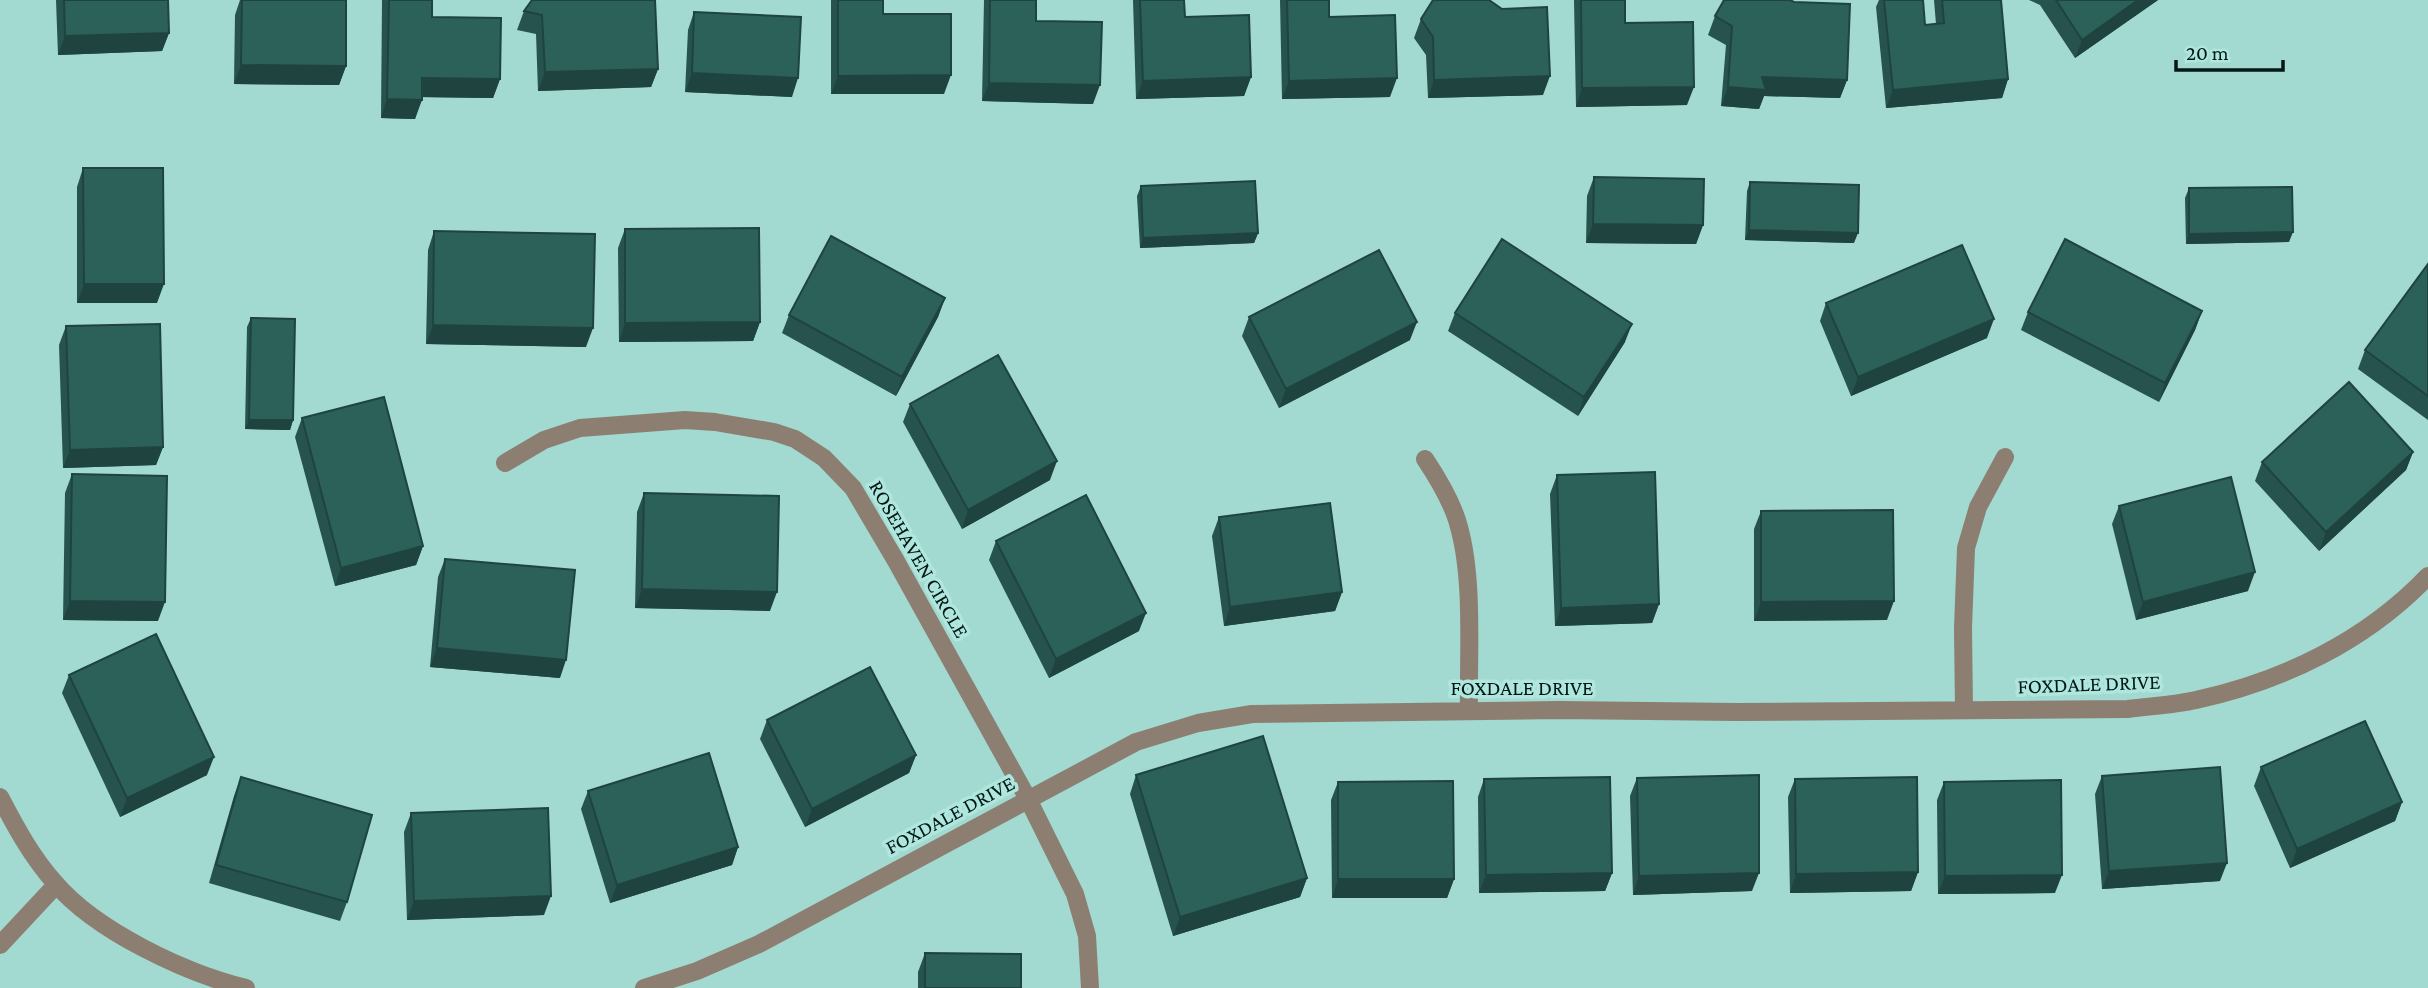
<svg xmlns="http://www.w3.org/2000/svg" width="2428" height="988" viewBox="0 0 2428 988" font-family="'Crimson Pro',serif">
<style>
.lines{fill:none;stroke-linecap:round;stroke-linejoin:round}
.minor{stroke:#8c7e71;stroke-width:18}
.wall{fill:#26534d}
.shaded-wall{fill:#1f443f}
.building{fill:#2c615a;stroke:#1f443f;stroke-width:2}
.labels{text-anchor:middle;stroke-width:7;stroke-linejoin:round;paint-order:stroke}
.street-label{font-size:21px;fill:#031815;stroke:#afe6dd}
</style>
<rect width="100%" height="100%" fill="#a2d9d0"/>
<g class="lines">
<path class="minor" d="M1425 459C1439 480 1453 503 1459 527 1474 581 1468 654 1469 711
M505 463 544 440 580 428 685 420 715 422 774 432 795 439 824 458 853 488 896 561 1028 799 1075 894 1087 936 1090 988
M1964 710 1963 628 1966 548 1978 507 2005 457
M0 797C16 828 32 857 55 883 96 931 185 973 246 988
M0 945 56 885
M644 988 697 971 759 944 1136 742 1198 723 1252 714 1559 710 1737 712 2128 709C2150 706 2174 705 2196 700 2283 681 2366 641 2428 576"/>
</g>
<path class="wall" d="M56 0H168L169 33 162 51 58 55Z
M240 0H346V66L339 85 234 84 235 15Z
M382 0H432V17L500 79 493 98 422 97 415 119 381 118Z
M532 0 658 69 651 87 538 91 536 34 517 30 524 11Z
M831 0H883V14L944 94H831Z
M984 0H1036V21L1093 104 982 101Z
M1133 0H1184L1185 17 1251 77 1244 96 1136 99Z
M1280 0H1329V17L1390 97 1282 99Z
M1574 0H1625V23L1687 105 1576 107Z
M1879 0H1923L1925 25 1936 24 1934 0H2001L2008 79 2002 98 1886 108 1876 7Z
M2029 0H2158L2075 58 2040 5Z
M694 12 792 97 685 92 688 30Z
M1715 16 1847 80 1840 98 1764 96 1759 109 1721 106 1726 45 1708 35Z
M1421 19 1543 95 1428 98 1426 55 1414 38Z
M83 168 157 303H77V187Z
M1594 177 1703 225 1696 244 1586 243 1587 196Z
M1750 182 1854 243 1745 240 1747 191Z
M1141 186 1258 233 1254 243 1140 248 1137 196Z
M2189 188 2289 242 2186 244 2185 198Z
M625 229 760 322 753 341 619 342 618 248Z
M434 231 586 347 426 344 428 250Z
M2428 264V420L2358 369 2365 350Z
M945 298 938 317 896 396 782 333 789 315Z
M1826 303 1987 338 1851 396 1820 321Z
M2202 311 2195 330 2159 402 2021 330 2028 312Z
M1455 313 1625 342 1578 416 1448 331Z
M1249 317 1410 340 1279 408 1242 336Z
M251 318 293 420 290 430 245 429 247 327Z
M66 326 163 447 156 465 63 468 59 345Z
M910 404 1050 480 962 529 903 422Z
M302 418 423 546 416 565 335 586 295 437Z
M2413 452 2406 470 2319 551 2255 481 2262 462Z
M72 474 158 621 63 620 65 493Z
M1557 475 1659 604 1652 623 1555 626 1550 494Z
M644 493 770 611 635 608 637 512Z
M2119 506 2248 591 2136 620 2112 524Z
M1761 511 1887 620 1754 621V529Z
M1219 517 1342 592 1335 611 1224 626 1212 536Z
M996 541 1139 631 1049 678 989 560Z
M445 559 560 678 430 667 438 577Z
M69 675 207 775 120 817 62 693Z
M767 720 916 755 909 773 805 827 760 739Z
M2261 767 2402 802 2395 821 2290 868 2254 786Z
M1136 775 1307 878 1300 897 1173 936 1130 794Z
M2102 776 2220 881 2102 889 2095 794Z
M241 777 347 902 340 921 209 883 234 796Z
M1637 778 1752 891 1633 895 1630 796Z
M1484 779 1612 873 1605 891 1479 893 1478 797Z
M1795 779 1918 872 1911 891 1790 893 1788 797Z
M1338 782 1454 879 1447 898H1332L1331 800Z
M1944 782 2055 893 1938 894 1937 800Z
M588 791 738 847 732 865 610 903 581 809Z
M411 813 544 915 407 920 404 832Z
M925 953 1021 988H918V972Z"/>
<path class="shaded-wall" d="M2138 0H2158L2075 58 2082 40Z
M169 33 162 51 58 55 65 36Z
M241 65 346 66 339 85 234 84Z
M658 69 651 87 538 91 545 72Z
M692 73 798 78 792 97 685 92Z
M951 75 944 94H831L838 76Z
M1550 76 1543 95 1428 98 1434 80Z
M1251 77 1244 96 1136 99 1143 81Z
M1762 77 1847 80 1840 98 1764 96 1759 109 1721 106 1728 87Z
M422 78 500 79 493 98 415 97Z
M1397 78 1390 97 1282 99 1289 81Z
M2008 79 2002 98 1886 108 1893 90Z
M989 83 1100 85 1093 104 982 101Z
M1694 87 1687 105 1576 107 1582 88Z
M387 99 422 100 415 119 381 118Z
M1593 224 1703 225 1696 244 1586 243Z
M1749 230 1858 233 1854 243 1745 240Z
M2293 232 2289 242 2186 244 2189 234Z
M1258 233 1254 243 1140 248 1143 238Z
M84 284H164L157 303H77Z
M945 298 938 317 896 396 902 377Z
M2202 311 2195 330 2159 402 2165 383Z
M1994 319 1987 338 1851 396 1858 377Z
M760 322 753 341 619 342 625 323Z
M1417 322 1410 340 1279 408 1286 389Z
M1632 324 1625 342 1578 416 1584 397Z
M433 325 593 328 586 347 426 344Z
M249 420H293L290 430 245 429Z
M163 447 156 465 63 468 70 450Z
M2413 452 2406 470 2319 551 2326 532Z
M1057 461 1050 480 962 529 968 510Z
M423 546 416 565 335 586 341 568Z
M2255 572 2248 591 2136 620 2143 602Z
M642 589 777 592 770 611 635 608Z
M1342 592 1335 611 1224 626 1230 607Z
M70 601 165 602 158 621 63 620Z
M1894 601 1887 620 1754 621 1761 602Z
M1659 604 1652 623 1555 626 1561 608Z
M1146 613 1139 631 1049 678 1056 659Z
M437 648 566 660 560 678 430 667Z
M916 755 909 773 805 827 812 809Z
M214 757 207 775 120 817 127 798Z
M2402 802 2395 821 2290 868 2297 849Z
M738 847 732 865 610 903 617 885Z
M2227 863 2220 881 2102 889 2109 871Z
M1918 872 1911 891 1790 893 1796 874Z
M1612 873 1605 891 1479 893 1486 875Z
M1759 873 1752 891 1633 895 1639 876Z
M2062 875 2055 893 1938 894 1945 876Z
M1307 878 1300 897 1173 936 1180 917Z
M1338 879H1454L1447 898H1332Z
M551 896 544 915 407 920 414 901Z"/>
<path class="building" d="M64 0H168L169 33 65 36Z
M242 0H346V66L241 65Z
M389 0H432V17L501 18 500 79 422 78V100L387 99Z
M532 0H655L658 69 545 72 542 15 524 11Z
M838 0H883V14H951V75L838 76Z
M990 0H1036V21L1102 22 1100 85 989 83Z
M1140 0H1184L1185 17 1249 15 1251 77 1143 81Z
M1287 0H1329V17L1395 15 1397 78 1289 81Z
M1433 0H1489L1502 9 1547 7 1550 76 1434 80 1433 37 1421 19Z
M1581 0H1625V23L1693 22 1694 87 1582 88Z
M1724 0H1790L1794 2 1850 4 1847 80 1762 77 1766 90 1728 87 1732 26 1715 16Z
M1884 0H1923L1925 25 1944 23 1942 0H2001L2008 79 1893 90Z
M2056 0H2138L2082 40Z
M694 12 801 17 798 78 692 73Z
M83 168H163L164 284H84Z
M1594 177 1704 179 1703 225 1593 224Z
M1255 181 1258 233 1143 238 1141 186Z
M1750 182 1859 185 1858 233 1749 230Z
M2292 187 2293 232 2189 234V188Z
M759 228 760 322 625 323V229Z
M434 231 595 234 593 328 433 325Z
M831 236 945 298 902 377 789 315Z
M1502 239 1632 324 1584 397 1455 313Z
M2065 239 2202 311 2165 383 2028 312Z
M1962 245 1994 319 1858 377 1826 303Z
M1379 250 1417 322 1286 389 1249 317Z
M2428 264V396L2365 350Z
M251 318 295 319 293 420H249Z
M160 324 163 447 70 450 66 326Z
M998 355 1057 461 968 510 910 404Z
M2349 382 2413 452 2326 532 2262 462Z
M384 397 423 546 341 568 302 418Z
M1655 472 1659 604 1561 608 1557 475Z
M72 474 167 476 165 602 70 601Z
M2231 477 2255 572 2143 602 2119 506Z
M644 493 779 496 777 592 642 589Z
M1086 495 1146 613 1056 659 996 541Z
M1330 503 1342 592 1230 607 1219 517Z
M1893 510 1894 601 1761 602V511Z
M445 559 575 570 566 660 437 648Z
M156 634 214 757 127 798 69 675Z
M870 667 916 755 812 809 767 720Z
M2365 721 2402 802 2297 849 2261 767Z
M1263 736 1307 878 1180 917 1136 775Z
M709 753 738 847 617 885 588 791Z
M2220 767 2227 863 2109 871 2102 776Z
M1759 775V873L1639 876 1637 778Z
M241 777 372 815 347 902 216 865Z
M1610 777 1612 873 1486 875 1484 779Z
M1917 777 1918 872 1796 874 1795 779Z
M2061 780 2062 875 1945 876 1944 782Z
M1453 781 1454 879H1338V782Z
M548 808 551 896 414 901 411 813Z
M925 953 1021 954V988H925Z"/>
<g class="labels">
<g class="street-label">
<text transform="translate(919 559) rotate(60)" y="7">ROSEHAVEN CIRCLE</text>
<text transform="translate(2089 684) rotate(-2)" y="7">FOXDALE DRIVE</text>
<text x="1522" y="695">FOXDALE DRIVE</text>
<text transform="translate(950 815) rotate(-28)" y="7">FOXDALE DRIVE</text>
</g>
</g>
<path d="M2176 60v10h107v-10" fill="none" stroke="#031815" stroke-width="3.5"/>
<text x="2186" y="60" font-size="21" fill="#031815" stroke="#afe6dd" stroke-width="5" paint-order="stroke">20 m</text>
</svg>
